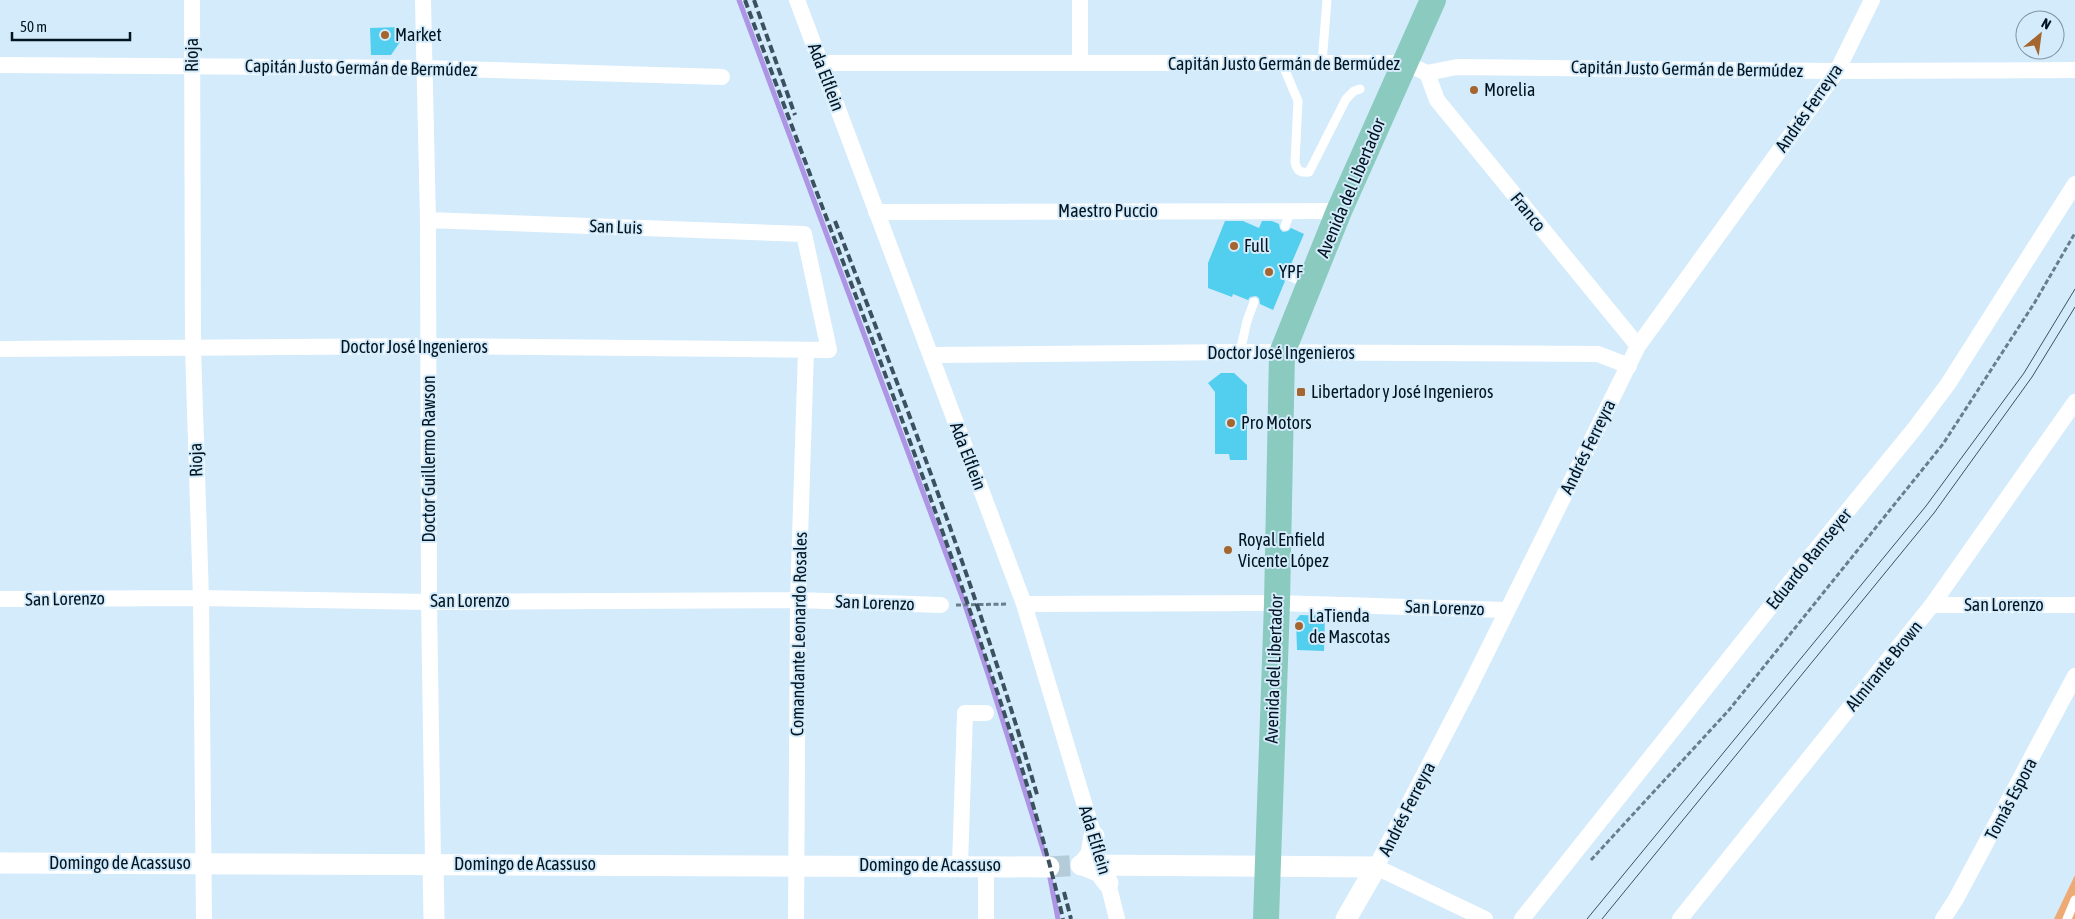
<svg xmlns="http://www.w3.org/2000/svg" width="2075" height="919" viewBox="0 0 2075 919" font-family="'Asap Condensed',sans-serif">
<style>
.park{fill:#eeaa74}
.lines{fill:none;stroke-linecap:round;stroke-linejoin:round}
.stream{stroke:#ae94e4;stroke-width:5}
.building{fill:#52ceef}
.tertiary-tunnel{stroke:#b4cbda;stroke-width:21;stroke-dasharray:21 11;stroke-linecap:butt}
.path{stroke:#687e8c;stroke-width:3;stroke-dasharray:5 2.5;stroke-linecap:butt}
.service{stroke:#fff;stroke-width:9}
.minor{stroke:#fff;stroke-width:16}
.tertiary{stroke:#fff;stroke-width:21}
.primary{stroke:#8bcabe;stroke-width:26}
.tram{stroke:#3c515f;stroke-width:1}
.rail{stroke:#3c515f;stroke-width:4;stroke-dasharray:8 4;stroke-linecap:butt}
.poi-dot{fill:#a5652e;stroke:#d4ebfb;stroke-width:2}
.labels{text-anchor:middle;stroke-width:4;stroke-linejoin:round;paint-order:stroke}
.poi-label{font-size:18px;fill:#001421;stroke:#d4ebfb;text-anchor:start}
.street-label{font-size:18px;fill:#001421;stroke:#d4ebfb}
</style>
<rect width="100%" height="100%" fill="#d4ebfb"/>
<path class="park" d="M2075 875V919H2054Z"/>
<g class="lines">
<path class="stream" d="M739 0 964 602 989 677 1047 862
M1049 873 1058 919"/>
</g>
<path class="building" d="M400 27V42L391 55H371L370 28Z
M1225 221H1243L1259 228 1262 221H1272L1279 224 1280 229 1283 232 1288 231 1291 228 1304 234 1289 269 1284 270 1281 273 1282 278 1285 281 1273 310 1260 304 1259 298 1256 296 1250 297 1248 300 1233 294 1232 297 1208 288V263Z
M1221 373H1234L1247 385V460H1230L1229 454H1215V392L1208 383Z
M1300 615 1325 616 1324 651 1297 650 1296 620Z"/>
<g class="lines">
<path class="tertiary-tunnel" d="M1049 867 1081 865"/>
<path class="path" d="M956 605 1008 604
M1591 860 1729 710 1943 444 2035 302 2075 233"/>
<path class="service" d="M1282 63 1298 101 1295 162C1297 171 1300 173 1309 172L1346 99 1354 91 1360 89
M1322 63 1327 0
M1285 226 1291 211
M1287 275 1307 284
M1240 352 1247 321 1254 302
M2067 919 2075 900"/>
<path class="minor" d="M192 0 193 348 201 598 204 919
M423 0 428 220 429 602 433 863
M797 0 1024 604 1097 846
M821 63H1405L1427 73 1457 67 1837 71 2075 70
M1080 63V0
M0 65 424 68 722 77
M1427 73 1437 100 1638 346
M876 212 1339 211
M0 349 429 346 829 350 804 234 428 220
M931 355 1240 352 1598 354 1629 366
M0 599 201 598 429 602 798 600 941 605
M1024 604 1277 603 1507 610
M1932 605H2075
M960 865 965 713H986
M986 866V919
M1105 871 1117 919
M796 919 798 600 806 350
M1485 919 1376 867 1469 688 1638 346 1837 71 1872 0
M1522 919 1814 552 1915 428 1948 384 2075 184
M1680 919 1932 605 2075 402
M1943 919 1956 899 2075 676"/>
<path class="tertiary" d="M0 863 1049 867
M433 863 434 919
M1081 865 1376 867
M1083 865 1100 872 1108 883
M1083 865 1091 854 1094 836
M1346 919 1376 867"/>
<path class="primary" d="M1266 919 1277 603 1282 353 1339 211 1433 0"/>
<path class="tram" d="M1587 919 1926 506 2024 373 2075 289
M1602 919 1934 513 2032 377 2075 307"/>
<path class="rail" d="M745 0C818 199 896 396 965 596 1001 703 1038 809 1063 919
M754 0 795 115
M835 221C909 411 981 602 1038 798
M1064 892 1071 919"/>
</g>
<g class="poi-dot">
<circle cx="385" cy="35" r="5"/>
<circle cx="1474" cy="90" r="5"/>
<circle cx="1234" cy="246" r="5"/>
<circle cx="1269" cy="272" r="5"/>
<rect x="1296" y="387" width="10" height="10" rx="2.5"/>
<circle cx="1231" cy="423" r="5"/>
<circle cx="1228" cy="550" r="5"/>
<circle cx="1299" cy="626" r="5"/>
</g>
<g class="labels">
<g class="poi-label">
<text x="395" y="41">Market</text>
<text x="1484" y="96">Morelia</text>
<text x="1244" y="252">Full</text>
<text x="1279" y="278">YPF</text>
<text x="1311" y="398">Libertador y José Ingenieros</text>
<text x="1241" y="429">Pro Motors</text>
<text x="1238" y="546">Royal Enfield<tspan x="1238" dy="21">Vicente López</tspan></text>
<text x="1309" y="622">LaTienda<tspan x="1309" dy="21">de Mascotas</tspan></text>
</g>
<g class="street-label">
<text transform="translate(192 55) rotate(-90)" y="6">Rioja</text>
<text x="1284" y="70">Capitán Justo Germán de Bermúdez</text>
<text transform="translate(361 68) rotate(1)" y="6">Capitán Justo Germán de Bermúdez</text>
<text transform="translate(1687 69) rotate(1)" y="6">Capitán Justo Germán de Bermúdez</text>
<text transform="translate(826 77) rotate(69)" y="6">Ada Elflein</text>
<text transform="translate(1809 108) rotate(-55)" y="6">Andrés Ferreyra</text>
<text transform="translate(1351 188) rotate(-67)" y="6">Avenida del Libertador</text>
<text x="1108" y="217">Maestro Puccio</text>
<text transform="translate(1528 212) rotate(51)" y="6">Franco</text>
<text transform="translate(616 227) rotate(2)" y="6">San Luis</text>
<text x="414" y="353">Doctor José Ingenieros</text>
<text x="1281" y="359">Doctor José Ingenieros</text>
<text transform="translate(1588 447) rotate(-64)" y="6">Andrés Ferreyra</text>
<text transform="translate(968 456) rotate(69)" y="6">Ada Elflein</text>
<text transform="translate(429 459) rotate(-90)" y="6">Doctor Guillermo Rawson</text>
<text transform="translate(196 460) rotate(-92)" y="6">Rioja</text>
<text transform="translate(1809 559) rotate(-51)" y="6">Eduardo Ramseyer</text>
<text transform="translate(65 599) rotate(-1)" y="6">San Lorenzo</text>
<text x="470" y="607">San Lorenzo</text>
<text transform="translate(875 603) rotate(2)" y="6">San Lorenzo</text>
<text x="2004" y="611">San Lorenzo</text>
<text transform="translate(1445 608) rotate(2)" y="6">San Lorenzo</text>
<text transform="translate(799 634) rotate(-89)" y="6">Comandante Leonardo Rosales</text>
<text transform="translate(1884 666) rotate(-51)" y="6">Almirante Brown</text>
<text transform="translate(1274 669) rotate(-88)" y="6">Avenida del Libertador</text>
<text transform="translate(2011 799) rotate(-62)" y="6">Tomás Espora</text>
<text transform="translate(1407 809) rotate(-63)" y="6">Andrés Ferreyra</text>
<text transform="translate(1095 840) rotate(73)" y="6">Ada Elflein</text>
<text x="120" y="869">Domingo de Acassuso</text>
<text x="525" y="870">Domingo de Acassuso</text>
<text x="930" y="871">Domingo de Acassuso</text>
</g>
</g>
<g transform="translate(2040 35) rotate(29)"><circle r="24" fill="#d4ebfb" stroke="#7f95a4"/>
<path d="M0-4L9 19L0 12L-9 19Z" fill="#a5652e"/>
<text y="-8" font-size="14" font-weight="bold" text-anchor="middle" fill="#001421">N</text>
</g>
<path d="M12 32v8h118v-8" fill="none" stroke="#001421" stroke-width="2.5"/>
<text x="20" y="32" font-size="15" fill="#001421" stroke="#d4ebfb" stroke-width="4" paint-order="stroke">50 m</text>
</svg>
